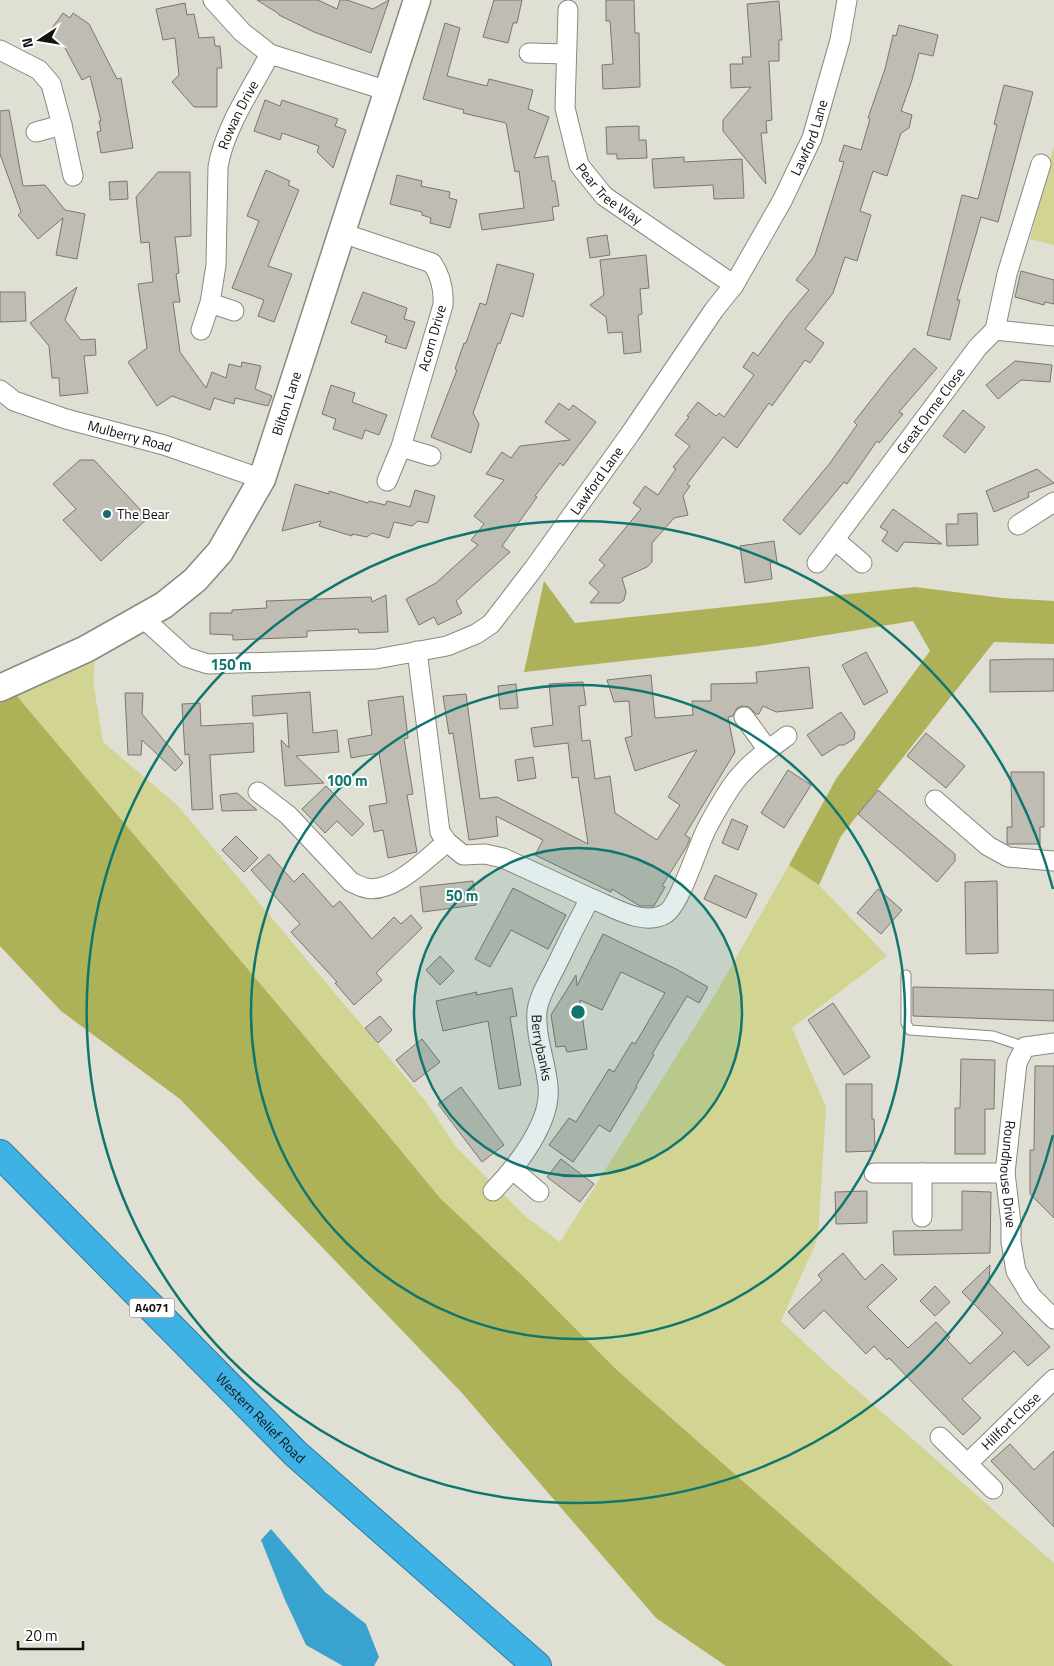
<svg xmlns="http://www.w3.org/2000/svg" width="1054" height="1666" viewBox="0 0 1054 1666" font-family="'Titillium Web',sans-serif">
<style>
.green{fill:#d1d591}
.forest{fill:#adb157}
.water{fill:#39a2ce}
.building{fill:#bebcb3;stroke:#79776e}
.lines{fill:none;stroke-linecap:round;stroke-linejoin:round}
.lane-casing{stroke:#8a887f;stroke-width:11}
.street-casing{stroke:#8a887f;stroke-width:21}
.secondary-casing{stroke:#8a887f;stroke-width:29}
.highway-casing{stroke:#2f799a;stroke-width:30}
.lane{stroke:#fff;stroke-width:9}
.street{stroke:#fff;stroke-width:19}
.secondary{stroke:#fff;stroke-width:26}
.highway{stroke:#3eb1e5;stroke-width:28}
.ring{fill:none;stroke:#0f766e;stroke-width:2.5}
.poi-dot{fill:#1e6674;stroke:#fff;stroke-width:2}
.labels{text-anchor:middle;stroke-width:4;stroke-linejoin:round;paint-order:stroke}
.shield{fill:#fff;stroke:#5a5957;stroke-width:1}
.shield-label{font-size:12px;font-weight:bold;fill:#13120f}
.street-label{font-size:14px;fill:#13120f;stroke:#fff}
.poi-label{font-size:14px;fill:#13120f;stroke:#fff;text-anchor:start}
.centre{fill:#0f766e;stroke:#fff;stroke-width:2.5}
.ring-label{font-size:15px;text-anchor:middle;font-weight:bold;fill:#0f766e;stroke:#fff;stroke-width:4;stroke-linejoin:round;paint-order:stroke}
</style>
<rect width="100%" height="100%" fill="#e0dfd4"/>
<path class="green" d="M1054 145V245L1030 239Z
M96 652 93 681 103 742 178 806 427 1103 456 1147 526 1217 560 1242 716 993 789 865 819 885 887 956 792 1028 826 1107 818 1238 781 1321 827 1364 1054 1563V1666H953L619 1372 525 1278 440 1198 388 1135 16 695Z"/>
<path class="forest" d="M544 581 575 623 915 587 1002 598 1054 601V644L994 642 841 836 819 885 789 865 836 779 930 651 913 621 759 646 524 672Z
M16 695 388 1135 440 1198 525 1278 619 1372 953 1666H726L656 1618 462 1393 180 1099 61 1011 0 946V703Z"/>
<path class="water" d="M271 1529 325 1592 366 1624 379 1657 374 1666H343L306 1645 285 1600 261 1540Z"/>
<path class="building" d="M257 0H318L337 9 340 0H347L373 9 389 0 371 53 314 32 279 15V14Z
M494 0H522L517 23H513L508 43 483 37Z
M606 0H634L635 33H639L640 87 603 89 602 65 613 64 610 21H606Z
M779 1 782 40H779V61H769L772 120 766 121 767 133H761L766 184 723 131V120L751 87 731 88 730 64H743L742 57H751L747 4Z
M185 3 187 15 194 14 199 38 214 37 215 46H220L222 68H217V107H194L172 82 179 75 175 38 163 40 156 9Z
M63 13 70 18 73 13 89 24 117 79 121 78 133 148 101 153 97 132 101 131 99 121H101L90 76 82 80 65 48 47 35Z
M445 23 460 28 447 76 487 86 489 79 533 90 528 109 549 117 534 158 548 156 552 181H555L559 206 552 207 554 220 482 230 479 214 524 208 519 171 515 172 506 123 463 113 464 110 423 99Z
M899 25 938 35 933 56 919 53 912 80 901 111 912 115 909 128 901 133 887 176 873 171 860 211 871 215 857 261 845 257 833 293 805 329 824 343 810 363 805 360 772 406 769 403 737 448 723 437 687 484 690 486 683 496 688 515 674 518 652 543V562L647 567 622 578 626 592 624 600 620 603H590L599 592 589 583 605 565 599 560 641 509 633 503 645 486 658 495 676 469 673 467 690 446 675 435 689 417 687 416 698 402 716 416 719 413 724 417 754 375 743 367 753 352 758 356 787 316 809 290 796 280 815 255 844 162 839 161 844 145 861 150 870 119 868 118 885 69 893 35 896 36Z
M1004 85 1033 92 998 222 981 217 957 300H960L950 340 927 335 962 195 978 199 997 125 994 124Z
M265 100 280 106 282 100 338 119 335 126 346 130 333 168 317 152 319 146 282 133 280 140 254 131Z
M9 110 23 186 45 185 65 210 85 214 77 259 56 255 63 218 38 239 18 215 21 212 0 154V111Z
M639 126V140H646L647 158 617 159V154H607L606 127Z
M684 157V162L742 159 744 198 714 199 713 185 654 188 652 159Z
M266 170 290 181 288 185 299 190 268 266 292 274 274 322 258 316 264 300 232 288 259 221 247 216Z
M158 172H190L191 236 175 237 179 273 176 274 180 302H173L180 352 206 388 212 372 226 378 229 364 241 367 242 362 261 366 255 389 272 396 268 406 235 398 234 404 214 398 210 410 172 396 157 406 128 362 147 348 138 284 153 282 149 242 141 243 136 197Z
M397 175 422 181 421 186 450 192 449 198 457 200 450 228 430 223 431 218 422 215V212L390 204Z
M127 181 128 199 110 200 109 182Z
M607 235 610 255 590 258 587 238Z
M646 255 649 288 640 289 642 314 638 315 641 352 624 354 622 332 608 333 606 317 590 305 604 295 600 260Z
M497 264 534 274 523 317 511 313 500 344 498 343 473 413 479 424 471 453 431 437 457 370 455 369 464 343H466L480 303 486 305Z
M1021 271 1054 280V304L1045 302 1044 305 1015 297Z
M77 287 65 320 81 340 95 339 96 355 84 356 88 393 60 396 59 378H52L49 346 30 323Z
M0 292H25L26 321 0 322Z
M363 292 407 308 404 319 415 322 406 349 385 342 387 336 351 323Z
M914 348 937 368 899 412 903 414 879 443 877 441 847 484 844 482 800 535 783 520 830 463 857 425 854 422 890 376Z
M1015 361 1052 365 1050 382 1021 380 998 399 986 385Z
M331 385 355 393 352 402 387 415 379 435 365 430 362 439 333 429 336 419 322 414Z
M559 403 569 410 573 405 596 422 563 466 560 463 535 496 537 497 502 546 510 552 456 601 462 613 438 625 434 617 419 625 406 599 436 583 478 545 471 540 484 524 474 516 504 480 486 474 502 452 511 458 520 446 570 440 545 422Z
M963 410 985 427 965 453 943 436Z
M80 460H94L148 518 101 561 63 520 76 509 53 484Z
M1037 469 1054 483 1028 493 1029 497 994 512 986 491Z
M295 484 329 494V491L368 503 369 501 385 505 387 501 410 507 415 490 435 496 428 523 418 521 412 526 394 522 389 538 372 533 367 537 352 534V536L319 526 321 521 282 531Z
M893 509 942 544 904 542 897 552 882 541 888 532 880 527Z
M977 513 978 545 947 546 946 524H958V514Z
M774 541 777 562 770 563 772 579 745 583 740 546Z
M386 595 388 632 359 633 358 629 307 631V637L233 640V635L210 634V613H232V610L267 608 266 601 371 597 372 602Z
M866 652 888 692 864 705 842 665Z
M1025 659H1054V691L990 692V660Z
M809 667 813 708 776 712 763 706 759 714H756L749 707 742 706 737 708 733 716 728 717 735 752 685 835 690 838 687 846 662 886 665 887 654 906H640L612 889 611 892 535 855 543 840 496 816 498 836 469 840 453 733 449 734 443 696 466 694 480 799 497 797 588 844 578 777 572 778 568 743 534 747 531 728 553 725 549 684 583 682 586 705 579 706 582 741 590 740 595 779 610 776 615 813 657 840 680 805 668 797 697 750 635 771 625 738 632 736 629 701 614 702 607 680 651 675 655 718 693 715 692 701H711V684L757 683 756 672Z
M516 684 518 708 500 709 498 686Z
M310 692 313 733 337 730 339 752 296 756 324 783 285 786 281 740 289 748 287 713 253 716 252 696Z
M125 693H143L142 714 183 763 175 771 142 740 141 755H128Z
M403 696 408 738 404 739 413 794 407 795 417 852 388 858 383 830 374 832 369 806 387 803 379 753 351 758 348 739 372 735 368 701Z
M200 703 201 726 253 723 254 752 210 755 213 809 192 810 189 754 185 755 182 704Z
M841 712 855 732 854 739 844 745H839L822 756 807 735Z
M926 733 965 766 946 788 907 756Z
M533 757 536 778 518 781 515 760Z
M788 770 811 785 784 828 761 813Z
M1011 772H1044V827H1040V844H1007V827H1012Z
M326 786 364 824 352 836 337 821 325 833 302 809Z
M878 790 955 854V861L937 882 858 814Z
M237 793 257 810 222 811 220 795Z
M732 819 748 826 738 850 722 843Z
M236 836 258 858 244 872 222 850Z
M269 854 294 882 303 873 333 907 340 901 372 939 394 917 401 924 411 915 422 928 376 973 382 980 354 1005 335 983 337 982 291 932 300 924 251 870Z
M715 875 757 894 746 918 704 899Z
M473 881 476 905 423 912 420 887Z
M997 881 998 953 966 954 965 882Z
M513 888 566 915 548 949 511 930 490 967 475 959Z
M878 889 902 910 881 934 857 913Z
M603 934 676 969 708 987 699 1003 687 996 652 1054 654 1055 636 1086 637 1087 610 1132 599 1125 573 1162 549 1145 569 1118 576 1122 609 1069 614 1072 632 1042 635 1044 665 993 621 972 602 1010 580 1000 587 1049 567 1052 565 1046 556 1047 551 1015 576 975 577 986Z
M440 956 454 971 440 985 426 970Z
M913 987 1054 990V1021L913 1016Z
M512 988 517 1016 510 1017 521 1085 499 1089 488 1021 443 1031 436 1001 477 992 476 995Z
M833 1003 870 1057 844 1075 808 1020Z
M380 1016 392 1030 378 1043 365 1028Z
M422 1039 440 1062 414 1082 396 1060Z
M961 1059 995 1060 994 1109H985V1154H955V1108H960Z
M1035 1066H1054V1218L1030 1194V1150H1034Z
M846 1084H872V1119H874L875 1151 846 1152Z
M461 1087 504 1145 482 1162 438 1104Z
M561 1159 594 1184 580 1202 547 1177Z
M867 1191V1223L836 1224 835 1192Z
M962 1191 991 1192 990 1253 894 1255 893 1231 962 1230Z
M843 1253 865 1280 882 1264 897 1279 867 1307 908 1348 936 1322 950 1337 947 1340 970 1364 1003 1333 962 1292 990 1265 989 1283 1050 1347 1028 1366 1014 1351 962 1399 981 1418 963 1435 889 1358 887 1360 874 1346 866 1354 824 1310 804 1329 788 1312 822 1280 818 1275Z
M935 1286 950 1302 935 1316 920 1301Z
M1010 1444 1034 1470 1054 1451V1527L991 1461Z"/>
<g class="lines">
<g class="lane-casing">
<path id="lane" d="M906 975V1023L910 1030 993 1036 1025 1047"/>
</g>
<g class="street-casing">
<g id="street">
<path d="M213 0 242 32 270 54"/>
<path id="s1" d="M568 10 565 108 579 165 604 196 734 285"/>
<path d="M0 50 39 70 51 84 62 125 73 176"/>
<path d="M529 53 566 54"/>
<path d="M36 132 62 125"/>
<path d="M342 233 432 263C441 276 444 289 443 305L401 447 387 481"/>
<path d="M210 303 234 311"/>
<path id="s2" d="M201 330 210 303 216 265 218 167C224 129 252 88 270 54L388 91"/>
<path d="M995 330 1007 274 1041 164"/>
<path id="s3" d="M0 390 14 401 66 419 164 445 262 479"/>
<path d="M401 447 431 456"/>
<path d="M1018 525 1054 502"/>
<path d="M835 540 862 563"/>
<path id="s4" d="M817 563 978 347 995 330 1054 336"/>
<path id="s5" d="M143 618 186 657 208 664 376 659 447 646 476 634 491 624 534 568 630 434 714 310 734 285 782 201 812 138 840 40 847 0"/>
<path d="M417 651 440 832 447 842"/>
<path d="M744 717 768 750"/>
<path id="s6" d="M258 792 288 815 351 882C356 884 361 887 366 888 393 894 427 858 447 842L463 855 485 854 503 858 590 898C578 921 567 943 556 966 549 980 539 996 537 1011 535 1037 546 1062 548 1086 552 1122 517 1166 493 1191"/>
<path d="M935 800 988 846 1008 857 1054 861"/>
<path d="M590 898C611 906 643 927 665 914 680 906 698 844 708 826 715 813 723 799 731 787 745 766 768 750 787 736"/>
<path id="s7" d="M1054 1043 1025 1047 1017 1063 1005 1173 1011 1223V1242L1016 1271 1031 1296 1054 1319"/>
<path d="M513 1170 539 1192"/>
<path d="M874 1173H1005"/>
<path d="M922 1173V1217"/>
<path d="M940 1437 993 1489"/>
<path id="s8" d="M968 1463 1054 1379"/>
</g>
</g>
<g class="secondary-casing">
<g id="secondary">
<path id="s9" d="M0 688 86 649 164 605 195 580 220 552 262 479 417 0"/>
</g>
</g>
<g class="highway-casing">
<g id="highway">
<path id="s10" d="M0 1154 296 1454 537 1666"/>
</g>
</g>
<use href="#lane" class="lane"/>
<use href="#street" class="street"/>
<use href="#secondary" class="secondary"/>
<use href="#highway" class="highway"/>
</g>
<circle cx="578" cy="1012" r="164" fill="#0f766e" fill-opacity=".12"/>
<g class="ring">
<circle cx="578" cy="1012" r="164"/>
<circle cx="578" cy="1012" r="327"/>
<path d="M1053 1135A491 491 0 1 1 1053 889"/>
</g>
<circle class="poi-dot" cx="107" cy="514" r="5"/>
<g class="labels">
<rect class="shield" x="129.5" y="1298.5" width="45" height="19" rx="4"/>
<g class="shield-label">
<text x="152" y="1312">A4071</text>
</g>
<g class="street-label">
<text dy="5" stroke="none"><textPath href="#s2" startOffset="221">Rowan Drive</textPath></text>
<text dy="5" stroke="none"><textPath href="#s5" startOffset="954">Lawford Lane</textPath></text>
<text dy="5" stroke="none"><textPath href="#s1" startOffset="199">Pear Tree Way</textPath></text>
<text transform="translate(432 338) rotate(-74)" y="5">Acorn Drive</text>
<text dy="5" stroke="none"><textPath href="#s9" startOffset="425">Bilton Lane</textPath></text>
<text dy="5" stroke="none"><textPath href="#s4" startOffset="190">Great Orme Close</textPath></text>
<text dy="5" stroke="none"><textPath href="#s3" startOffset="139">Mulberry Road</textPath></text>
<text dy="5" stroke="none"><textPath href="#s5" startOffset="549">Lawford Lane</textPath></text>
<text dy="5" stroke="none"><textPath href="#s6" startOffset="561">Berrybanks</textPath></text>
<text dy="5" stroke="none"><textPath href="#s7" startOffset="159">Roundhouse Drive</textPath></text>
<text dy="5" stroke="none"><textPath href="#s10" startOffset="371">Western Relief Road</textPath></text>
<text dy="5" stroke="none"><textPath href="#s8" startOffset="60">Hillfort Close</textPath></text>
</g>
<g class="poi-label">
<text x="117" y="519">The Bear</text>
</g>
</g>
<circle cx="578" cy="1012" r="8" class="centre"/>
<g class="ring-label">
<text x="231" y="670">150 m</text>
<text x="347" y="786">100 m</text>
<text x="462" y="901">50 m</text>
</g>
<g transform="translate(40 40) rotate(258)" stroke="#ffffff" stroke-width="4" paint-order="stroke">
<path d="M0-4L9 19L0 12L-9 19Z" fill="#13120f"/>
<text y="-8" font-size="14" font-weight="bold" text-anchor="middle" fill="#13120f">N</text>
</g>
<path d="M18 1641v8h65v-8" fill="none" stroke="#13120f" stroke-width="2.5"/>
<text x="25" y="1641" font-size="15" fill="#13120f" stroke="#ffffff" stroke-width="4" paint-order="stroke">20 m</text>
</svg>
